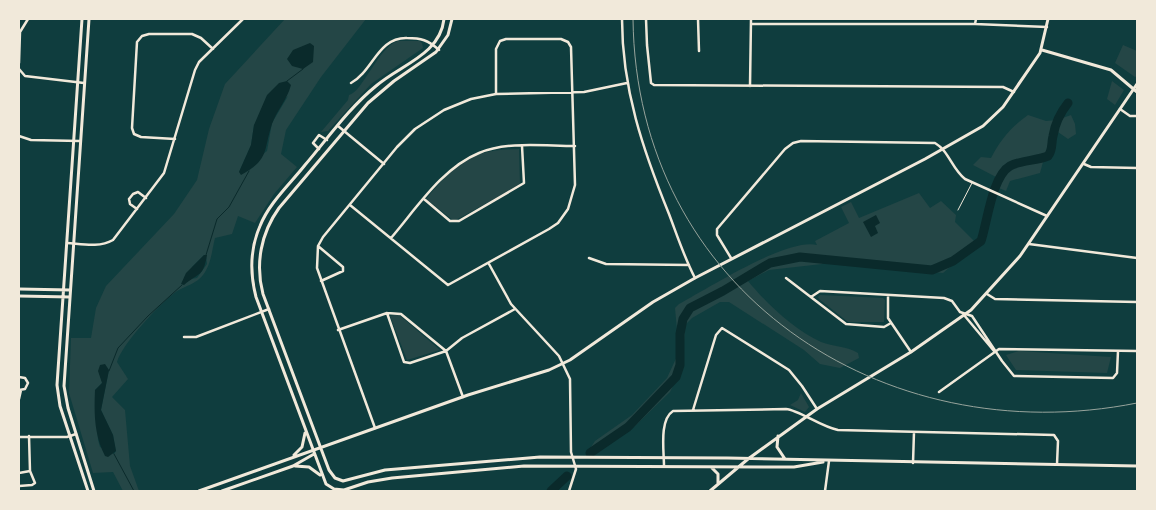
<svg xmlns="http://www.w3.org/2000/svg" width="1156" height="510" viewBox="0 0 1156 510" font-family="'DM Sans',sans-serif">
<style>
.green{fill:#244646;fill-rule:evenodd}
.water{fill:#0a2a2b}
.lines{fill:none;stroke-linecap:round;stroke-linejoin:round}
.stream{stroke:#0a2a2b;stroke-width:1}
.river{stroke:#0a2a2b;stroke-width:9}
.service{stroke:#f1e9da;stroke-width:1}
.minor{stroke:#f1e9da;stroke-width:2.5}
.tertiary{stroke:#f1e9da;stroke-width:3}
.rail{stroke:#97a49c;stroke-width:1}
</style>
<rect width="100%" height="100%" fill="#0f3d3e"/>
<path class="green" d="M285 19H366L321 77 286 130 281 154 297 167 274 194 255 223 238 216 232 234 215 238C212 250 211 265 203 275 197 283 186 286 177 291 161 302 122 344 117 362L128 379 112 397 125 410 130 466 139 491H123L113 472 93 473 69 393 71 338H91L96 308 106 286 174 214 197 180 209 129 225 84ZM288 96 272 123 267 151 239 172 251 145 254 125ZM204 255H206L207 264 197 278 191 279 192 267ZM109 370 101 410 113 435 116 451 114 454 100 447 98 440 95 394V390L102 383Z
M398 41H419L422 43 423 48 371 84 328 131 321 132 348 100 349 95C362 93 379 46 398 41Z
M1123 45 1137 51V76L1135 77 1115 63Z
M1112 81 1124 90 1115 105 1107 99Z
M1028 115 1046 121 1057 120 1071 115 1075 124 1076 134 1068 139 1058 132 1050 141 1054 149 1043 162 1040 173 1010 181 1006 191 994 186 996 177 973 165 981 157 991 158C1001 139 1011 127 1028 115Z
M519 149 520 185 454 221 426 199C457 162 469 150 519 149Z
M919 193 930 208 941 201 956 215 955 222 977 244 943 273 824 261 822 264 769 270 748 281C766 303 794 330 821 342 833 347 847 346 858 353L859 358 840 368 820 364 804 350 729 302H720L692 318 685 325 683 358 679 374 670 392 635 426 599 448 591 447 595 441 632 415 667 378 679 352 675 308 679 304C707 289 788 237 817 245L815 241 849 223 841 207 851 202 859 218Z
M820 295 883 298 885 300 884 322H848L819 299 818 297Z
M398 314 440 350 407 360 390 316Z
M1019 351 1111 357 1107 373 1016 370 1006 355Z
M801 393 809 407 805 412 790 405 798 400Z"/>
<path class="water" d="M310 43 314 46 313 62 303 69 292 66 287 59 293 50Z
M287 81 291 85C287 100 277 110 272 124 263 151 270 159 241 175L239 172 251 145 254 125 267 95 279 83Z
M876 215 880 223 875 226 878 233 871 237 863 222Z
M204 255H207C203 278 199 272 184 285L181 284 186 273Z
M105 364 109 370 101 410 113 435 116 451 108 457 105 456C94 435 94 413 95 390L102 383 98 371 100 365Z"/>
<g class="lines">
<path class="stream" d="M287 81 303 69
M206 255 217 219 229 207 249 171
M109 371 118 348 148 316 182 285
M114 454 134 491"/>
<path class="river" d="M590 453 628 427 676 377 680 365V334L683 319 690 308 723 291 770 263 800 257 932 270 953 261 981 241C987 224 992 176 1010 166 1021 160 1036 161 1048 156 1053 150 1051 144 1053 136 1055 124 1060 113 1068 103
M551 491 567 476"/>
<path class="service" d="M958 210 972 183"/>
<path class="minor" d="M622 19C622 89 643 150 669 214 677 235 684 257 695 278
M646 19 647 45 651 83 654 85 1003 87 1014 92
M698 19 699 51
M751 24H975L1047 27
M975 24 976 19
M19 63 20 32 28 19
M19 69 25 76 84 83
M351 83C373 71 378 37 407 38 421 38 428 40 439 50
M750 86 751 19
M1120 109 1130 116H1137
M338 126 384 164
M19 136 31 140 80 141
M175 139 141 137 134 134 132 128 137 42 142 36 149 34H192L201 38 213 49
M319 149 313 143 319 135 327 140
M1084 164 1091 167 1137 168
M424 199 450 221H459L524 183 522 146
M350 205 448 285 549 229 558 223 568 209 575 185 571 47 568 42 561 39H506L500 41 496 49V94
M137 209 130 204 129 199 133 194 138 192 146 198
M391 238C416 209 442 168 479 153 507 141 544 146 575 146
M67 243C82 244 99 248 113 240L164 173 195 70 199 62 243 19
M1029 244 1137 258
M318 246 343 267V271L321 281
M589 258 606 264 689 265
M731 258 717 235V229L785 149 793 143 801 141 935 143C949 151 952 169 965 179L1047 216
M489 264 511 304 559 356 570 379 571 452 576 469 569 491
M786 278 846 324 884 327 891 323
M987 294 995 299 1137 302
M888 295V318L911 352
M811 297 820 291 944 298 952 301 960 312
M960 312 972 316 1002 361 1014 376 1113 378 1117 373 1118 351
M387 313 404 362 410 363 446 351 462 338 515 309
M964 315 994 351
M338 330 387 313 401 314 446 351 463 397
M184 337H196L269 309
M19 377 25 378 28 383 25 389 19 390
M939 392 999 349 1137 351
M19 399 21 390
M693 410 716 335 722 328 789 370 802 386 817 409
M375 428 317 268 318 246 323 237 397 147 415 129 444 110 471 99 496 94 584 92 627 83
M19 437H67L76 434
M913 463 914 432
M664 466C664 451 659 420 673 411L786 409C799 410 821 427 838 430L1054 435 1058 441 1057 464
M19 473 30 471
M19 486 32 485 35 483 30 471 29 436
M825 491 829 461"/>
<path class="tertiary" d="M82 19 57 385 60 406 88 491
M89 19 64 386 68 408 94 491
M444 19C440 55 400 65 376 86 349 108 328 138 305 165 290 184 269 203 260 226 250 249 250 274 256 297L326 484 334 489 344 490 368 482 392 478 524 466 794 467 823 462
M452 19 448 35 436 52 394 81 368 103 279 208C261 233 255 264 263 294L329 470 335 478 343 481 385 470 540 457 728 458 1137 466
M1042 50 1111 70 1137 92
M19 289 70 290
M19 296 70 297
M778 436 777 447 785 459
M294 455 302 447 305 433
M295 466 309 467 320 475
M711 467 718 474V483
M199 491 468 395 549 370 570 360 653 302 695 278 925 159 983 126 1003 107 1040 53 1048 19
M222 491 293 466 314 454
M710 491 748 459 817 409 911 352 971 310 1020 256 1137 84"/>
<path class="rail" d="M633 19C636 290 882 454 1137 403"/>
</g>
<rect width="1156" height="510" fill="none" stroke="#f1e9da" stroke-width="40"/>
</svg>
